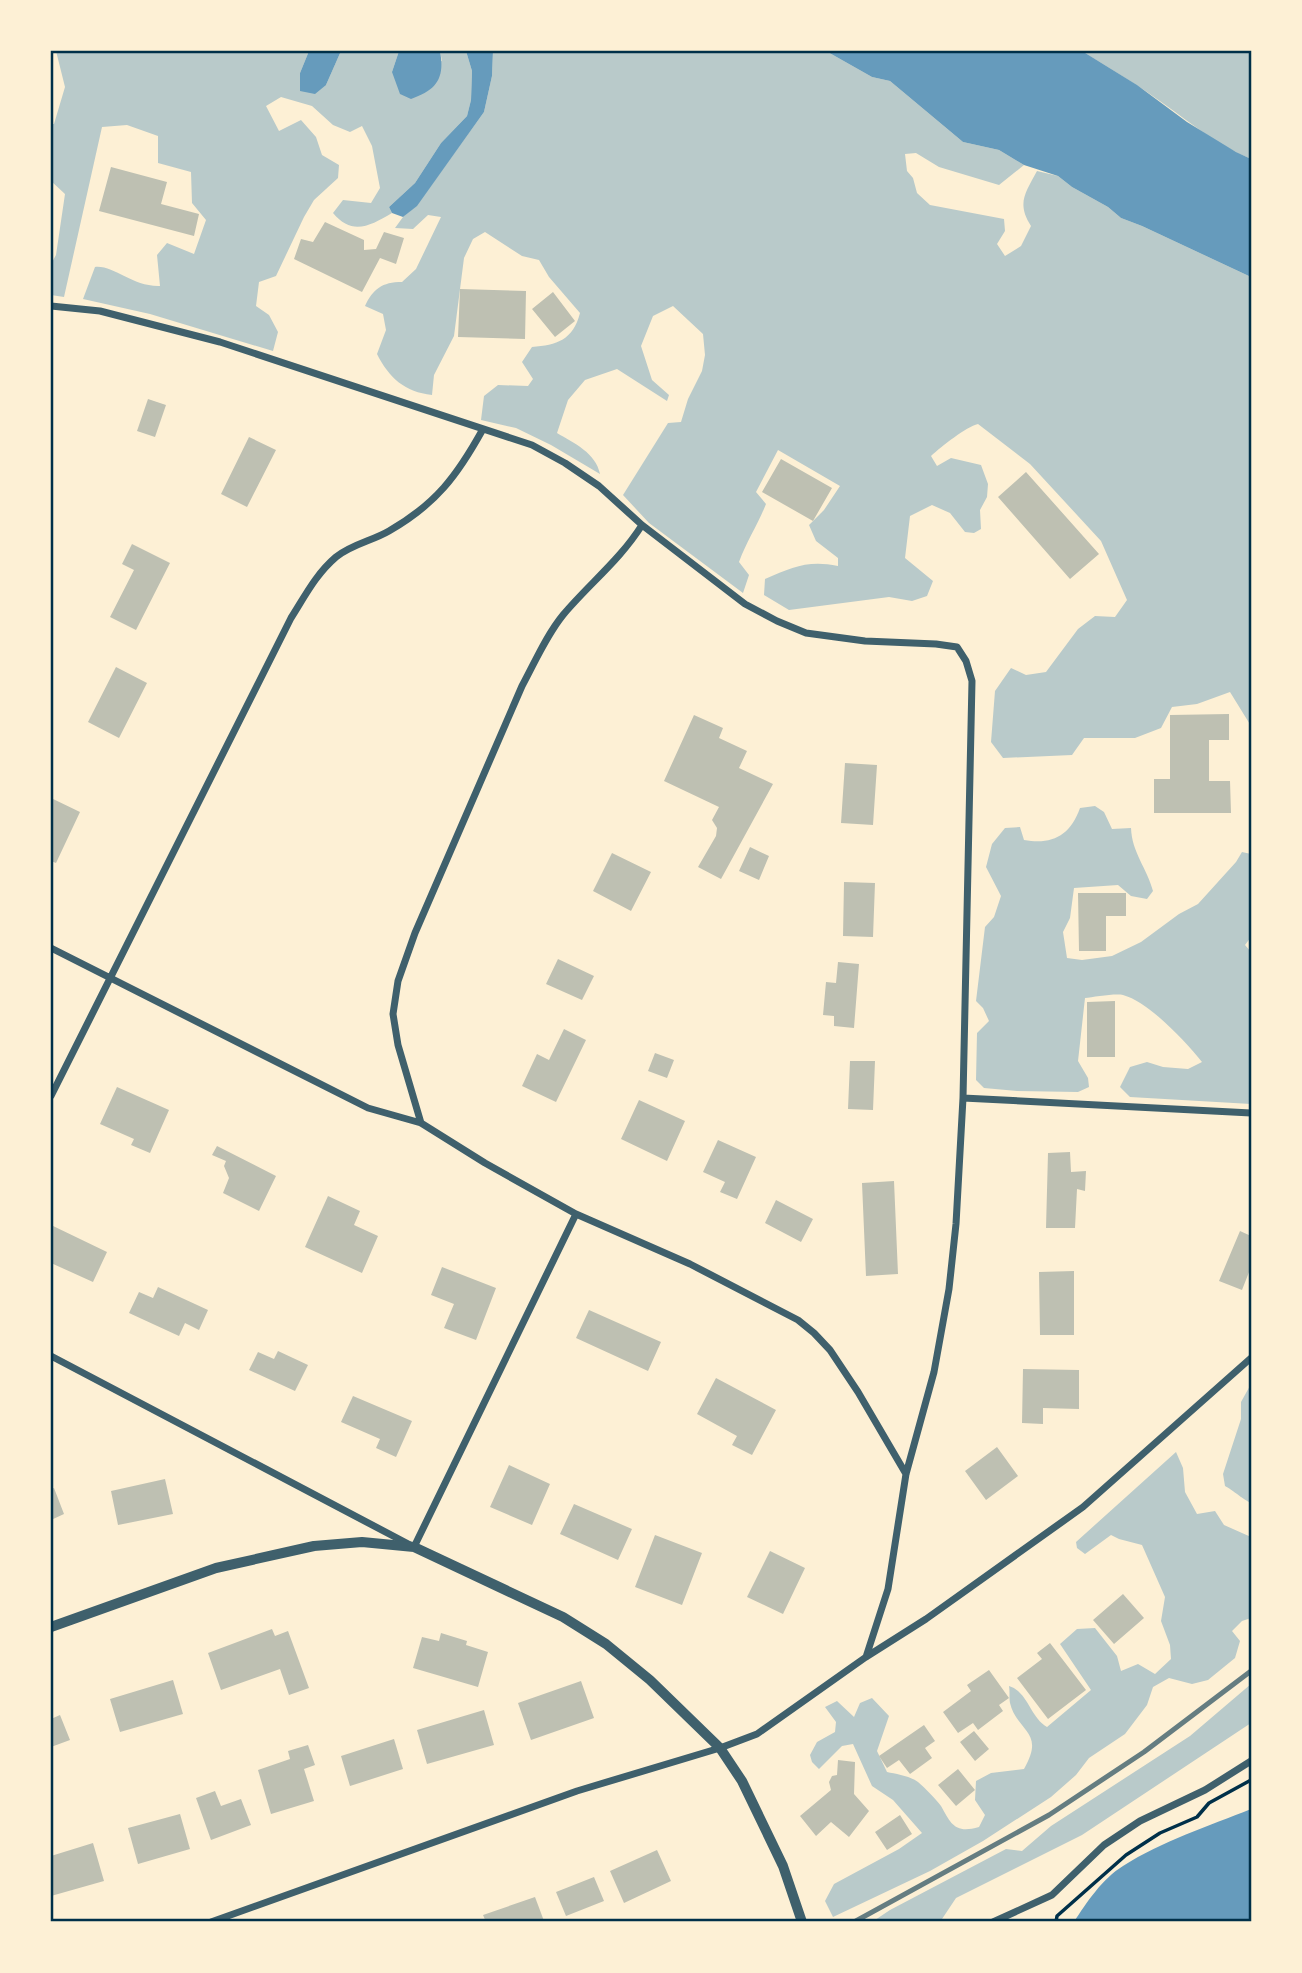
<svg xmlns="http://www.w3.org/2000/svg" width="1302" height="1973" viewBox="0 0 1302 1973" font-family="'Golos Text',sans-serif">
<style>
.green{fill:#b9caca}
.water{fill:#669bbc}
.building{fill:#bec0b2}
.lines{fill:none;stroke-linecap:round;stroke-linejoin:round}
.path{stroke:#003049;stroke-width:3.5}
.minor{stroke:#3f606c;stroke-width:7}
.tertiary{stroke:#3f606c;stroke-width:10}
.rail{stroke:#657d81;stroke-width:5}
.neatline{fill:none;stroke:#003049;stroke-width:2.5}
</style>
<rect width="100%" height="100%" fill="#fdf0d5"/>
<path class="green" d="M56 51H309L300 73 326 85 341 51H399L392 72 442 61 440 51H466L472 71 471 100 467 116 441 143 415 183 389 207 392 213C370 226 352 236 333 213L343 200 371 203 380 188 372 146 362 126 350 132 333 125 312 106 281 97 266 106 279 131 301 120 316 137 322 155 339 165 338 178 314 200 304 217 276 276 259 282 256 306 269 315 278 332 273 351 150 314 83 299 95 267C114 265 132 287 160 286L157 255 167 243 194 254 206 220 192 203 191 172 158 163V136L127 125 102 127 64 297 51 295V264L56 255 65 194 51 181V124H54L65 87Z
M493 51H826L872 77 890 81 963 142 999 150 1024 165 999 185 939 167 916 153 905 154 907 171 913 178 917 193 930 205 1004 219 1005 231 997 244 1005 256 1021 246 1031 226C1016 203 1026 192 1037 171L1058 176 1072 187 1108 207 1121 218 1142 226 1251 277V726L1230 692 1197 704 1172 707 1161 728 1135 738H1084L1072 755 1003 758 991 742 995 691 1011 668 1026 675 1046 672 1078 629 1095 616 1115 617 1127 600 1101 541 1030 464 978 424C966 427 942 446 931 456L937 466 951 458 981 465 988 484 987 497 980 510 981 529 974 533 965 532 950 513 932 505 910 516 905 558 933 581 927 596 912 601 889 597 789 610 764 595 765 579C793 567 808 560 838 566V558L816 541 809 525 824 510 840 486 778 450 756 492 766 504C758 524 747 541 739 562L749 575 743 593 649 523 623 495 668 423 681 422 688 399 702 371 705 355 703 334 673 306 653 316 641 346 652 380 669 395 667 401 617 369 585 380 568 400 557 433C574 443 596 453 600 474L551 445 516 428 481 420 484 396 498 385 528 386 533 379 522 362 532 347C557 345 573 340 580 313L549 277 539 260 522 256 485 232 473 239 464 258 454 336 434 375 432 395C405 392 389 378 377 354L386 330 383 314 365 306C373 289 382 282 402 282L416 269 441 217 428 215 413 229 395 228 403 217 417 205 484 112 492 76Z
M1082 51H1251V159C1219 146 1192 124 1164 104 1138 85 1109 68 1082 51Z
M1095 806 1104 812 1112 829 1131 828C1132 853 1147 868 1153 891L1147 899 1131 896 1118 885 1074 888 1070 918 1063 932 1067 958 1082 960 1112 956 1141 942 1179 914 1198 904 1236 862 1242 852 1251 854V937L1245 945 1251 952V1104L1130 1097 1120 1087 1130 1067 1147 1062 1163 1067 1188 1069 1202 1062C1185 1041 1149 1002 1123 995 1116 993 1093 997 1085 998L1078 1061 1088 1078 1089 1087 1078 1092 1017 1091 984 1088 976 1080 977 1033 989 1021 983 1008 976 1001 985 927 994 917 1001 896 986 867 992 844 1005 828 1020 827 1024 840C1052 845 1070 836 1080 808Z
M1251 1384V1503C1247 1502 1231 1489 1225 1486L1223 1474 1241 1419V1402Z
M1176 1452 1183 1468 1185 1492 1197 1514 1215 1511 1224 1525 1251 1537V1618L1242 1621 1232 1631 1240 1641 1235 1658 1208 1680 1192 1684 1169 1678 1153 1687 1147 1705 1125 1734 1089 1758 1076 1775 1051 1797 983 1841 930 1871 833 1917 825 1901 834 1884 899 1849 922 1833 893 1800 872 1786 853 1744 842 1746 819 1769 812 1762 810 1755 817 1742 835 1732 836 1722 825 1707 837 1701 854 1717 860 1703 872 1698 889 1716 877 1751 887 1772C896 1774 910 1776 918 1782 925 1788 936 1799 941 1806 951 1824 955 1834 979 1827L985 1815 975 1800 976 1781 991 1773 1024 1769C1046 1731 1017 1732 1010 1703 1009 1698 1010 1691 1009 1686 1028 1692 1030 1717 1047 1727L1091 1690 1060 1644 1077 1629 1095 1628 1117 1656 1121 1671 1138 1664 1155 1674 1171 1659 1170 1645 1161 1621 1165 1597 1142 1545 1119 1539 1111 1535 1085 1554 1077 1548 1076 1542Z
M1251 1684V1723L1082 1835 956 1898 940 1922H872L890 1910 1006 1849 1022 1851 1051 1826 1190 1736Z"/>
<path class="water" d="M309 51H341L326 85 315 94 300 91V73Z
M399 51H440C445 78 437 90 411 99L400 94 392 72Z
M466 51H493L492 76 484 112 417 206 403 217 392 213 389 207 415 183 441 143 467 116 471 100 472 71Z
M826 51H1082L1137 85 1187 122 1236 152 1251 159V277L1142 226 1121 218 1108 207 1072 187 1058 176 1024 165 999 150 963 142 890 81 872 77Z
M1251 1809V1922H1074C1086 1903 1103 1878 1123 1866 1162 1841 1209 1826 1251 1809Z"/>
<path class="building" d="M111 167 167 182 161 204 199 214 194 236 99 211Z
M325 222 364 240V250L376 249 384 232 404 238 396 264 380 258 362 292 294 259 301 239 313 242Z
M460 289 526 291 525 339 458 337Z
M553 292 575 321 555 337 532 309Z
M148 399 166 405 155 437 137 431Z
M249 437 276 450 247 507 221 494Z
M781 459 832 488 813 521 762 492Z
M1026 472 1099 554 1070 579 998 497Z
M132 544 170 563 136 630 110 617 134 570 122 564Z
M116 667 147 683 119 738 88 722Z
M1229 714V740H1209V781H1230L1231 813H1154V779H1170V715Z
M694 715 723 728 719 738 747 751 739 768 773 784 721 879 698 867 716 836 717 828 712 820 719 807 664 781Z
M845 763 877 765 873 825 841 823Z
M51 798 80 812 56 863 51 861Z
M750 847 769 856 759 880 739 871Z
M612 853 651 872 631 911 593 891Z
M844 882 875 883 873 937 843 936Z
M1078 893H1126V916H1106V951H1079Z
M558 959 594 976 582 1000 546 984Z
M838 962 859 964 854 1028 834 1026V1016L823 1015 826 982 836 983Z
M1115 1001V1057H1087V1002Z
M564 1029 586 1040 556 1102 522 1086 537 1054 549 1060Z
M655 1053 674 1060 667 1078 648 1071Z
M850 1061H875L873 1110 848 1109Z
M117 1087 169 1110 150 1153 131 1145 134 1139 100 1124Z
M639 1100 685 1121 667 1161 621 1139Z
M718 1140 756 1157 737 1199 720 1192 725 1182 703 1172Z
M217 1146 276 1176 259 1211 223 1193 229 1178 224 1166 226 1161 212 1155Z
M1070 1152 1071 1172 1086 1171 1085 1191 1077 1189 1075 1228H1046L1048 1153Z
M894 1181 898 1274 866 1276 862 1183Z
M328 1196 360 1211 354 1225 378 1236 362 1273 305 1247Z
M776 1200 813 1219 801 1242 765 1223Z
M51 1225 107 1252 93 1282 51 1263Z
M1240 1231 1251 1236V1267L1242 1290 1219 1281Z
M442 1267 496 1288 476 1340 444 1328 454 1304 431 1295Z
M1074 1271V1335H1040L1039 1272Z
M158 1287 208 1310 199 1330 185 1323 179 1336 129 1313 139 1292 153 1298Z
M589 1310 661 1342 648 1371 576 1338Z
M278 1351 308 1365 295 1391 249 1370 258 1352 274 1359Z
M1023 1369 1079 1370V1409L1043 1408V1424L1022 1423Z
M716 1378 776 1410 752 1455 732 1445 737 1436 697 1414Z
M353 1396 412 1421 396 1457 376 1448 380 1439 341 1422Z
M997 1447 1018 1476 986 1500 965 1471Z
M509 1465 550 1484 532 1525 490 1507Z
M165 1479 173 1514 118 1525 111 1491Z
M54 1488 64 1514 51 1520V1489Z
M574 1504 632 1529 618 1560 560 1534Z
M655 1535 702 1553 682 1605 635 1587Z
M770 1551 805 1568 783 1614 747 1597Z
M1123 1594 1144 1618 1114 1644 1093 1620Z
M272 1629 275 1636 288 1631 309 1688 289 1695 280 1669 221 1690 208 1653Z
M441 1633 467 1641 466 1645 488 1652 478 1687 413 1668 422 1637 439 1641Z
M1050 1643 1086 1690 1048 1719 1017 1678 1042 1659 1037 1653Z
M989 1670 1009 1698 999 1705 1003 1711 978 1730 973 1723 958 1733 943 1712 971 1691 967 1685Z
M173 1680 183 1714 120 1732 110 1699Z
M581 1681 594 1718 531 1740 518 1703Z
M484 1710 494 1745 427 1764 417 1730Z
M60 1715 70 1740 51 1747V1719Z
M924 1725 935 1741 925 1748 932 1758 910 1774 899 1760 887 1768 879 1756Z
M974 1731 989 1749 975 1761 960 1742Z
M394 1739 403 1769 350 1786 341 1756Z
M308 1745 315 1765 304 1769 314 1801 271 1814 258 1770 290 1759 288 1751Z
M838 1760 855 1762 854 1794 869 1811 849 1837 831 1822 816 1836 800 1816 831 1790 829 1782 832 1776 837 1775Z
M958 1769 975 1790 956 1806 938 1785Z
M215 1791 221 1806 241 1799 251 1825 211 1840 196 1798Z
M180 1814 190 1849 138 1864 128 1828Z
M900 1815 912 1834 887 1850 875 1832Z
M93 1843 104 1881 51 1896V1856Z
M657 1850 671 1881 624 1903 610 1871Z
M594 1877 604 1901 566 1916 556 1892Z
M535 1897 544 1921 486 1922 483 1915Z"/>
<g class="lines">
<path class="path" d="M1056 1922 1057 1916 1126 1855 1160 1833 1197 1817 1209 1803 1251 1780"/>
<path class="minor" d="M51 306 100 311 220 342 532 445 565 463 599 486 642 525 745 604 777 621 806 633 865 641 936 644 957 647 966 661 972 681 963 1098 956 1224 949 1289 934 1372 906 1474 888 1589 866 1657
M51 948 368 1108 421 1123 485 1163 576 1214 690 1264 798 1320 814 1333 830 1350 858 1392 906 1474
M51 1096 291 618C305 596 316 574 336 557 352 544 372 541 389 531 436 504 457 476 483 429
M963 1098 1251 1113
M421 1123 398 1045 393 1014 398 981 415 933 522 686C535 662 546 636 563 615 589 584 620 560 642 525
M51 1356 414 1547 576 1214
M211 1922 577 1791 720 1748 757 1734 866 1657 926 1619 1083 1507 1251 1358
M993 1922 1052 1895 1104 1845 1140 1821 1205 1790 1251 1761"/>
<path class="tertiary" d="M51 1627 216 1568 314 1546 362 1542 414 1547 563 1617 606 1644 650 1680 720 1748 742 1781 783 1866 802 1922"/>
<path class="rail" d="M854 1922 1049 1815 1144 1752 1251 1671"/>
</g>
<rect width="1302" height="1973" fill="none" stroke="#fdf0d5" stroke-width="105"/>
<rect x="52" y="52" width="1198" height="1868" class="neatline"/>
</svg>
